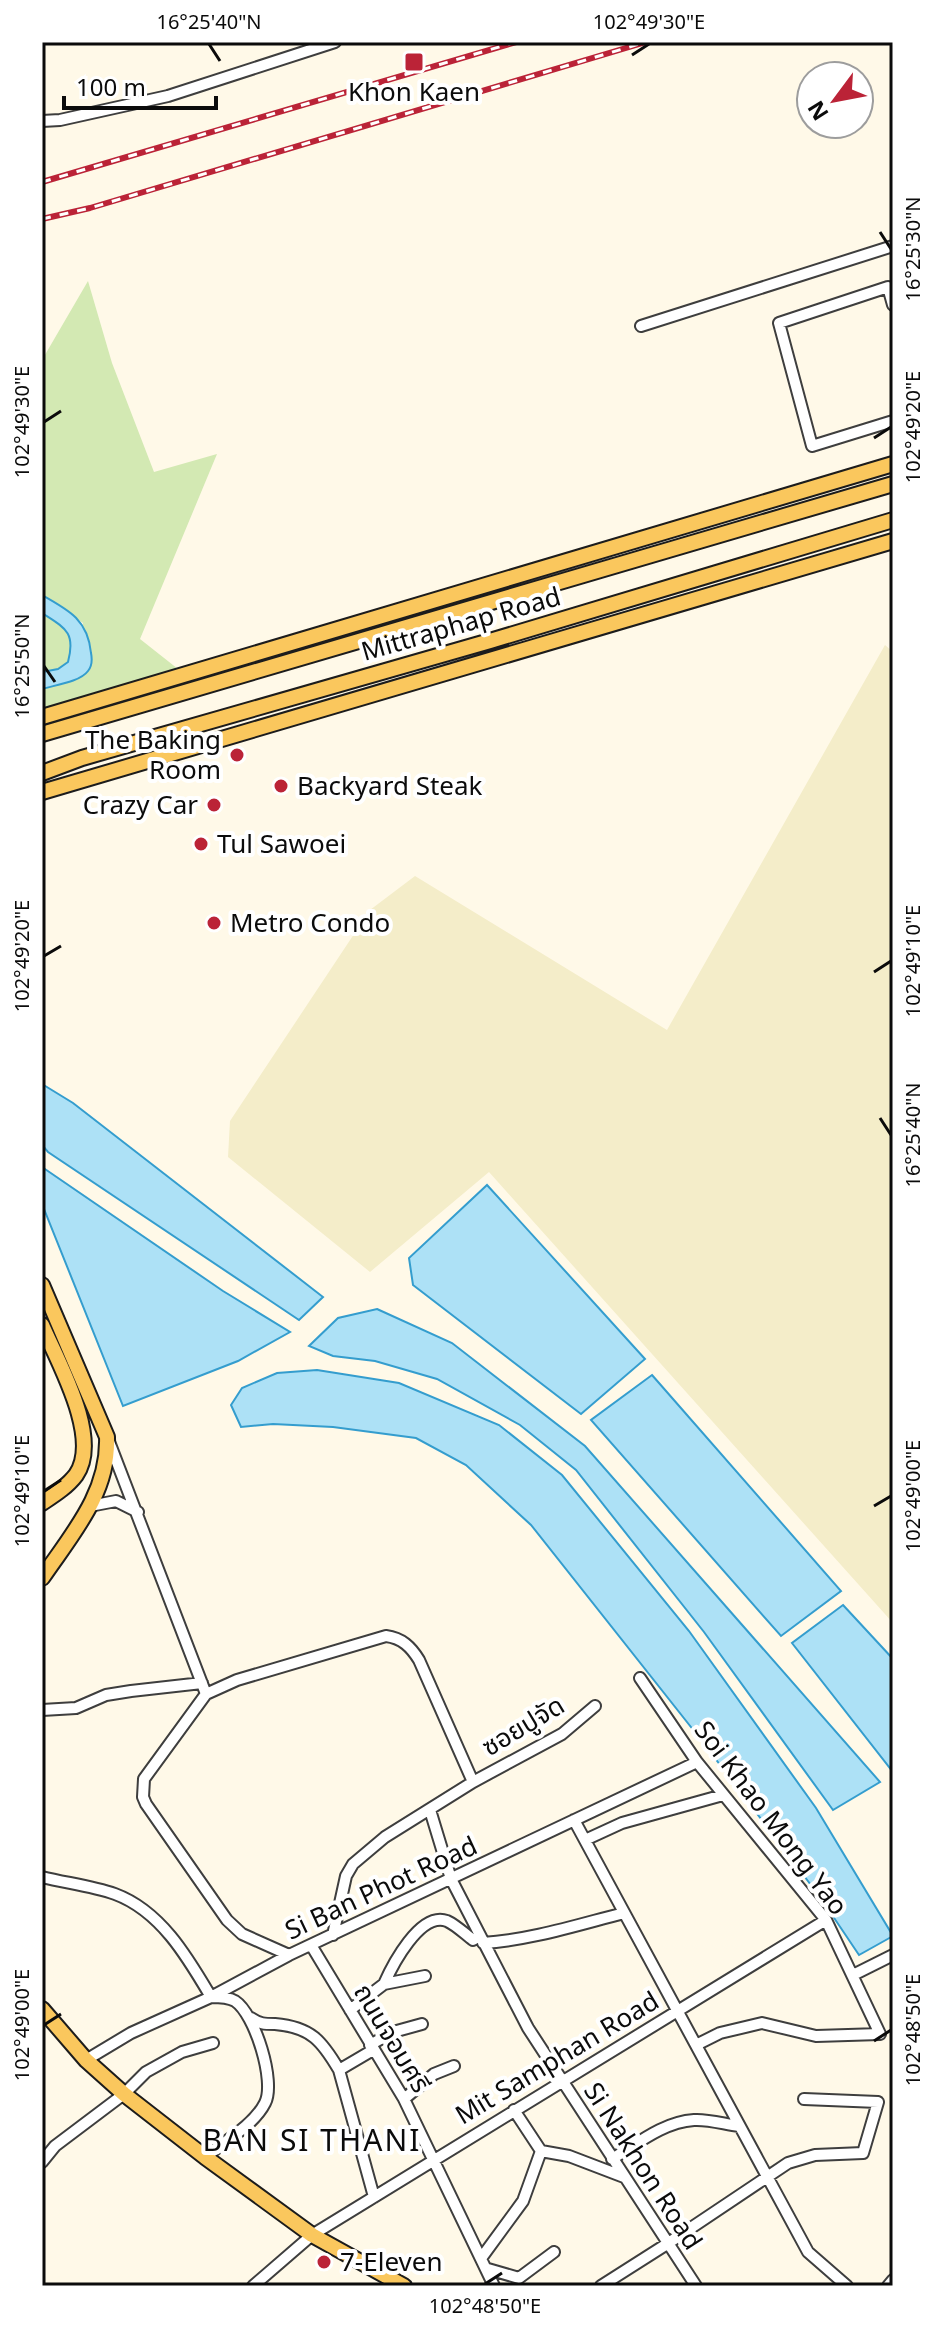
<svg xmlns="http://www.w3.org/2000/svg" width="935" height="2328" viewBox="0 0 935 2328" font-family="Georgia,'Noto Sans Thai',serif">
<style>
.farmland{fill:#f4edc9}
.green{fill:#d3e9b3}
.water{fill:#ade1f6;stroke:#349dce;stroke-width:2}
.lines{fill:none;stroke-linecap:round;stroke-linejoin:round}
.minor-casing{stroke:#3e3e3e;stroke-width:14}
.major-casing{stroke:#1c1c1c;stroke-width:18}
.minor{stroke:#fff;stroke-width:10}
.major{stroke:#fac75d;stroke-width:14}
.rail-casing{stroke:#bb2337;stroke-width:6}
.rail{stroke:#fff;stroke-width:3;stroke-dasharray:9;stroke-linecap:butt}
.ticks{fill:none;stroke:#0b0b0b;stroke-width:3}
.poi-dot{fill:#bb2337;stroke:#fff;stroke-width:3}
.labels{text-anchor:middle;stroke-width:8;stroke-linejoin:round;paint-order:stroke}
.poi-label{font-size:26px;fill:#0b0b0b;stroke:#fff;text-anchor:start}
.street-label{font-size:26px;fill:#0b0b0b;stroke:#fff}
.quarter-label{font-size:30px;letter-spacing:2px;fill:#0b0b0b;stroke:#fff}
.neatline{fill:none;stroke:#0b0b0b;stroke-width:3}
.ticks-label{font-size:20px;text-anchor:middle;fill:#0b0b0b}
</style>
<rect width="100%" height="100%" fill="#fff9e8"/>
<path class="farmland" d="M885 645 893 652V1623L489 1172 370 1272 228 1157 230 1121 370 910 415 876 667 1030Z"/>
<path class="green" d="M88 281 112 363 154 472 217 454 140 639 178 669 42 709V689L80 677 83 623 42 595V360Z
M42 613C65 628 76 632 68 662L58 669 42 672Z"/>
<path class="water" d="M42 595C69 610 88 620 91 653 92 658 92 666 88 671 80 682 55 685 42 689V672L58 669 68 662C76 632 65 628 42 613Z
M42 1084 73 1103 323 1297 299 1320 48 1152 42 1145Z
M42 1167 223 1291 290 1332 238 1361 123 1406 42 1204Z
M487 1185 645 1359 581 1414 413 1285 409 1258Z
M377 1309 452 1343 585 1446 880 1782 833 1810 704 1632 576 1470 520 1425 437 1379 375 1361 333 1356 309 1346 338 1318Z
M317 1370 399 1383 499 1425 562 1475 689 1631 816 1808 893 1936 859 1955 820 1897 702 1741 531 1525 466 1465 416 1438 333 1427 273 1424 241 1427 231 1405 242 1388 277 1373Z
M652 1375 841 1591 781 1636 591 1420Z
M843 1605 893 1659V1772L792 1643Z"/>
<g class="lines">
<g class="minor-casing">
<path id="minor" d="M42 121 60 120 168 96 335 42
M893 305 888 287 779 323 812 446 893 421
M641 326 893 246
M108 1439 206 1694
M90 1506 116 1501 138 1512
M640 1678 697 1762 826 1920 880 2034 816 2036 762 2023 720 2033 696 2045
M42 1710 76 1708 106 1695 131 1691 202 1683
M473 1782 562 1734 595 1706
M430 1810 451 1879 528 2028 696 2286
M574 1820 808 2252 847 2286
M585 1840 622 1823 723 1795
M42 1877C66 1883 92 1886 115 1894 161 1911 188 1958 211 1997 218 1997 228 1997 235 2001 255 2014 276 2082 265 2103 254 2125 224 2142 205 2157
M483 1943C531 1940 577 1925 624 1913
M311 1945 404 2099 494 2286
M289 1955 242 1934 227 1920 146 1804 143 1797 144 1779 206 1694 237 1680 386 1636C402 1638 411 1647 419 1660L473 1782 385 1837 353 1864 346 1876 333 1935
M853 1975 893 1955
M384 1984C392 1966 420 1911 447 1921 456 1925 465 1934 473 1940L480 1936
M350 2010 384 1984 425 1976
M251 2018C260 2024 264 2024 275 2024 311 2027 322 2041 339 2070L373 2050
M370 2045 393 2032 422 2024
M86 2060 131 2033 211 1997 289 1955 697 1762
M339 2070 374 2197
M404 2099 434 2074 454 2066
M514 2110 541 2151 569 2156 624 2177
M612 2159C637 2144 663 2122 694 2120 708 2119 724 2124 739 2126
M42 2162 55 2146 124 2094 146 2072 182 2052 213 2043
M482 2257 523 2201 541 2151
M488 2269 519 2278 554 2252
M253 2286 312 2235 826 1920
M601 2286 667 2244 788 2163 815 2155 863 2153 878 2102 804 2099
M888 2286 893 2280"/>
</g>
<g class="major-casing">
<path id="major" d="M42 717 893 464
M42 734 893 484
M42 773 82 758 490 641 893 520
M42 792 893 541
M42 1285 107 1437C109 1493 72 1534 42 1578
M42 1325C57 1360 102 1438 76 1475 67 1487 54 1495 42 1503
M42 2009 86 2060 124 2094 205 2157 312 2235 404 2286"/>
</g>
<use href="#minor" class="minor"/>
<use href="#major" class="major"/>
<g class="rail-casing">
<path id="rail" d="M42 182 516 42
M42 219 90 208 646 42"/>
</g>
<use href="#rail" class="rail"/>
</g>
<path class="ticks" d="M209 44 220 61M632 55 649 44M880 232 891 249M44 422 61 411M874 438 891 427M44 666 55 682M44 956 61 946M874 972 891 961M880 1118 891 1135M44 1491 61 1480M874 1506 891 1496M44 2025 61 2014M874 2041 891 2030M485 2284 502 2273"/>
<g class="poi-dot">
<rect x="404" y="52" width="20" height="20" rx="4"/>
<circle cx="237" cy="755" r="8"/>
<circle cx="281" cy="786" r="8"/>
<circle cx="214" cy="805" r="8"/>
<circle cx="201" cy="844" r="8"/>
<circle cx="214" cy="923" r="8"/>
<circle cx="324" cy="2262" r="8"/>
</g>
<g class="labels">
<g class="poi-label">
<text x="414" y="101" text-anchor="middle">Khon Kaen</text>
<text x="221" y="749" text-anchor="end">The Baking<tspan x="221" dy="30">Room</tspan></text>
<text x="297" y="795">Backyard Steak</text>
<text x="198" y="814" text-anchor="end">Crazy Car</text>
<text x="217" y="853">Tul Sawoei</text>
<text x="230" y="932">Metro Condo</text>
<text x="340" y="2271">7-Eleven</text>
</g>
<g class="street-label">
<text transform="translate(461 624) rotate(-16)" y="9">Mittraphap Road</text>
<text transform="translate(523 1726) rotate(-31)" y="9">ซอยปูจัด</text>
<text transform="translate(771 1818) rotate(53)" y="9">Soi Khao Mong Yao</text>
<text transform="translate(381 1888) rotate(-25)" y="9">Si Ban Phot Road</text>
<text transform="translate(392 2038) rotate(59)" y="9">ถนนจอมศรี</text>
<text transform="translate(557 2058) rotate(-31)" y="9">Mit Samphan Road</text>
<text transform="translate(643 2166) rotate(57)" y="9">Si Nakhon Road</text>
</g>
<g class="quarter-label">
<text x="312" y="2151">BAN SI THANI</text>
</g>
</g>
<rect width="935" height="2328" fill="none" stroke="#ffffff" stroke-width="88"/>
<g transform="translate(835 100) rotate(238)"><circle r="38" fill="#ffffff" stroke="#9d9d9d" stroke-width="2"/>
<path d="M0-6L14 30L0 20L-14 30Z" fill="#bb2337"/>
<text y="-12" font-size="22" font-weight="bold" text-anchor="middle" fill="#0b0b0b">N</text>
</g>
<path d="M64 96v12h152v-12" fill="none" stroke="#0b0b0b" stroke-width="4"/>
<text x="76" y="96" font-size="24" fill="#0b0b0b" stroke="#ffffff" stroke-width="6" paint-order="stroke">100 m</text>
<rect x="44" y="44" width="847" height="2240" class="neatline"/>
<g class="ticks-label">
<text x="209" y="29">16°25'40"N</text>
<text x="649" y="29">102°49'30"E</text>
<text transform="translate(913 249) rotate(-90)" y="7">16°25'30"N</text>
<text transform="translate(22 422) rotate(-90)" y="7">102°49'30"E</text>
<text transform="translate(913 427) rotate(-90)" y="7">102°49'20"E</text>
<text transform="translate(22 666) rotate(-90)" y="7">16°25'50"N</text>
<text transform="translate(22 956) rotate(-90)" y="7">102°49'20"E</text>
<text transform="translate(913 961) rotate(-90)" y="7">102°49'10"E</text>
<text transform="translate(913 1135) rotate(-90)" y="7">16°25'40"N</text>
<text transform="translate(22 1491) rotate(-90)" y="7">102°49'10"E</text>
<text transform="translate(913 1496) rotate(-90)" y="7">102°49'00"E</text>
<text transform="translate(22 2025) rotate(-90)" y="7">102°49'00"E</text>
<text transform="translate(913 2030) rotate(-90)" y="7">102°48'50"E</text>
<text x="485" y="2313">102°48'50"E</text>
</g>
</svg>
